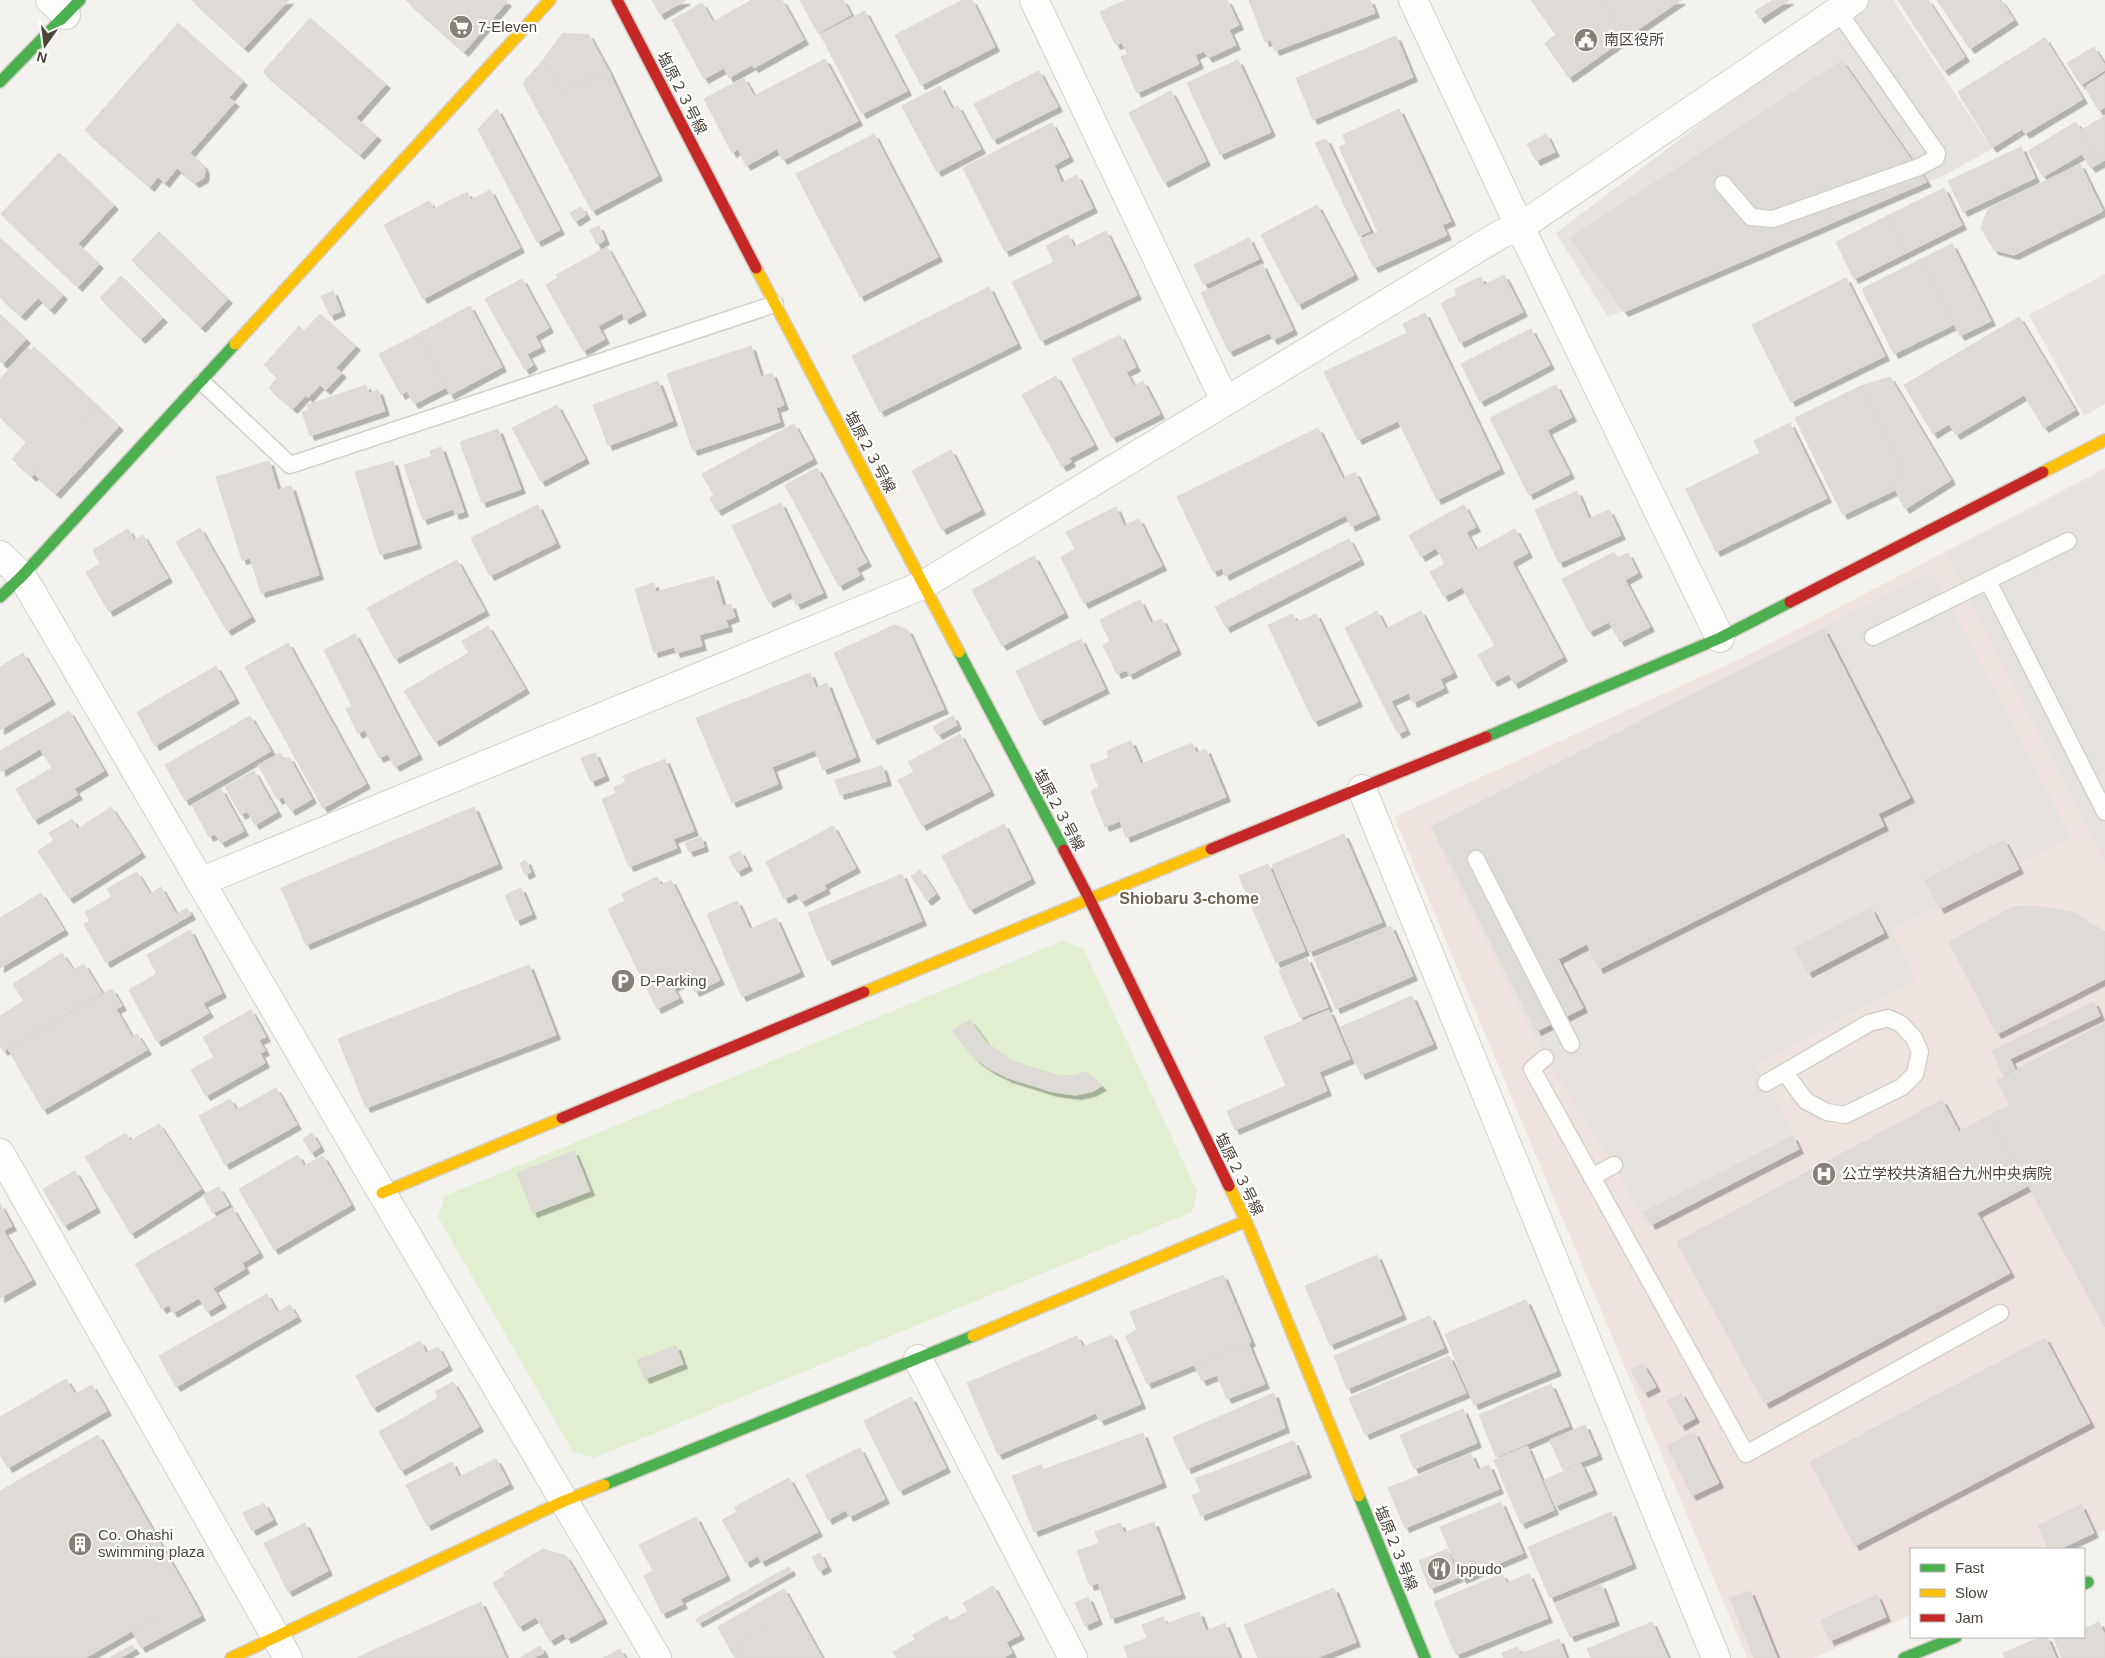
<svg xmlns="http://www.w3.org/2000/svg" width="2105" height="1658" viewBox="0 0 2105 1658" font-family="Helvetica,'Noto Sans JP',sans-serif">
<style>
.medical{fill:#eee3df}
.green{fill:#e1eecf}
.parking{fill:#e6e3df}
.building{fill:#dedbd6;stroke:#dcd9d4;filter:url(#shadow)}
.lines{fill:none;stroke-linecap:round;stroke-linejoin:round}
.lane-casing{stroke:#d2d0cb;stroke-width:19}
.street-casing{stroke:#d2d0cb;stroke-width:30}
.fast-casing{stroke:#d3cfc5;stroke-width:14}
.slow-casing{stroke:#d3cfc5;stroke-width:14}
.jam-casing{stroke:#d3cfc5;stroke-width:14}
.lane{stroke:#fdfdfc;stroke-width:16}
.street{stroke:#fdfdfc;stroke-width:28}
.fast{stroke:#4caf50;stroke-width:11}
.slow{stroke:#ffc107;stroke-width:11}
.jam{stroke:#c62828;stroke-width:11}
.labels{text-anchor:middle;stroke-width:4.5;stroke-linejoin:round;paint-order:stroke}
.poi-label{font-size:15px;fill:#4b4439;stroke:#fff;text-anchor:start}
.street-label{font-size:15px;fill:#4b4439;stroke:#fff}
.neighbourhood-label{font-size:16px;font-weight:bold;fill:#6e6250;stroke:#fff}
</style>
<defs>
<filter id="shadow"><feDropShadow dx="4.5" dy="4.5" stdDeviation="0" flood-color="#0004"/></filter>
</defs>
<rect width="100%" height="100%" fill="#f4f2ee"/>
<path class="medical" d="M2105 468V1530L2062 1549H1911V1615L1814 1658H1747L1394 817 1744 657Z"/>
<path class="green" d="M1062 941 1083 948 1197 1191 1192 1212 594 1458 573 1452 438 1217 445 1196Z"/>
<path class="parking" d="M1864 0H1893L1992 149 1941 177 1608 317 1556 233Z
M2105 274V404L2084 416 2029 315Z
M2105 471V861L1945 553Z
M1933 572 2071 837 1891 930 1917 979 1756 1064 1800 1147 1646 1226 1614 1165 1545 1058 1428 826Z"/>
<path class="building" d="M192 0H289L244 48Z
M406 0H505L507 2 464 52Z
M652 0H686L660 15Z
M752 0H782L804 40 754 68 752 65 729 78 724 68 704 79 672 20 702 3 713 22Z
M800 0H843L851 15 818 33Z
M963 0H972L995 47 921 85 895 35Z
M1126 0H1227L1239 25 1229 30 1236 45 1208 58 1204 51 1195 55 1199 64 1137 93 1121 57 1128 54 1122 43 1116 45 1100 12Z
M1249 0H1370L1375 13 1275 51 1271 40 1265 42Z
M1531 0H1601L1627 37 1569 78 1545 43 1556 35Z
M1601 0H1681L1627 37Z
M1773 0H1789L1760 19 1755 11Z
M1898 0H1928L1965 57 1944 71Z
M1937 0H2001L2014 20 1970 49Z
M865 11 907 91 862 114 820 34Z
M310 18 386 84 356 118 377 136 360 155 263 72Z
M178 23 243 81 229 98 235 102 190 153 203 165 205 170 204 178 195 183 177 168 165 183 158 177 150 187 85 130Z
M563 33 589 35 608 70 563 92 543 60Z
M1396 36 1413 77 1313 120 1296 78Z
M2045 38 2083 99 2025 134 2022 129 1992 148 1958 92Z
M2094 47 2105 65V70L2081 85 2067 63Z
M825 59 858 121 783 160 777 149 746 166 738 149 732 153 704 99 744 78 754 96Z
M543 60 563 92 608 70 658 176 592 211 523 83Z
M1238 60 1271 132 1220 155 1187 83Z
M1842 61 1927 182 1624 312 1570 238Z
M1039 71 1058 107 993 140 974 104Z
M2105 74V107L2099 111 2085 87Z
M940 86 952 109 958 106 981 149 937 172 902 106Z
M1171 91 1206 161 1164 183 1129 113Z
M497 109 560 230 537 242 478 129Z
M1399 109 1451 221 1442 225 1447 235 1374 268 1360 239 1378 232 1339 147 1346 144 1343 135Z
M2105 116V160L2100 163 2081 130Z
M2076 122 2100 163 2091 168 2082 154 2043 177 2028 151Z
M1052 123 1069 157 1054 165 1062 183 1077 175 1093 208 1005 252 963 168Z
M874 134 938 257 860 297 796 174Z
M1546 134 1555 152 1536 161 1527 144Z
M1326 139 1370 231 1359 236 1315 143Z
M2021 147 2035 178 1963 212 1948 181Z
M59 153 114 205 78 244 99 264 78 287 1 214Z
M2080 164 2103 211 2014 255 1994 250 1981 228 1988 209Z
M1944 188 1962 225 1906 253 1887 216Z
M490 190 520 248 423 299 384 225 429 201 434 209 467 192 471 200Z
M1317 205 1354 275 1298 305 1261 235Z
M581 207 586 215 575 222 570 213Z
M1887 216 1906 253 1854 279 1836 242Z
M599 226 605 240 597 245 590 230Z
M1106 231 1137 295 1041 341 1012 282 1054 262 1046 246 1068 235 1074 247Z
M159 232 228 299 201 328 132 260Z
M0 238 63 295 50 310 38 298 21 316 0 297Z
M1249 238 1259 259 1204 285 1194 265Z
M1952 244 1991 321 1960 336 1921 259Z
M607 247 642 311 625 320 622 313 598 326 605 339 583 351 546 285 558 278 556 275Z
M1921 259 1953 325 1894 354 1862 289Z
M1262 264 1293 330 1273 340 1269 333 1229 352 1201 293Z
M1504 275 1523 312 1460 343 1441 303 1457 295 1455 289 1481 277 1484 285Z
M121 276 163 318 141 339 100 298Z
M1846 278 1885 356 1791 402 1752 325Z
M522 279 549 328 535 336 541 347 527 354 533 365 525 370 485 299Z
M989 287 1017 344 880 412 852 356Z
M333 291 341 311 330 316 321 296Z
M470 306 502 367 450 395 418 334Z
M1425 313 1500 469 1437 500 1398 421 1358 440 1324 372 1407 333 1403 324Z
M0 314 26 339 3 364 0 361Z
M320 314 356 346 336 368 342 373 326 390 320 385 308 398 306 395 293 409 269 388 278 377 264 365 299 326 304 331Z
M2019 317 2075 410 2044 428 2024 395 1956 435 1949 424 1933 434 1904 385Z
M1531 329 1550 365 1480 402 1461 364Z
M418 334 447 387 414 404 407 391 401 395 379 354Z
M1120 335 1136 367 1126 372 1134 386 1143 381 1160 414 1112 438 1072 359Z
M751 346 761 377 772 373 784 405 776 408 780 422 693 451 667 374Z
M34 347 98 406 32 477 12 459 27 442 0 417V379L28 348 31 351Z
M1056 376 1094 445 1069 458 1071 462 1062 467 1022 395Z
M1890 377 1951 480 1905 509 1889 478 1903 472 1861 386Z
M658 381 673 421 608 446 593 405Z
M366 385 369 393 378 390 385 411 310 436 302 412 309 410 307 405Z
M1556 385 1572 417 1547 430 1570 474 1529 495 1490 418Z
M1861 386 1903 472 1889 478 1895 490 1843 515 1795 418Z
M557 405 585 459 541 482 512 428Z
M98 406 119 426 56 494 34 474Z
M1790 423 1827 498 1716 552 1686 489 1760 453 1754 441Z
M794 424 813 459 717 511 710 498 714 495 702 474Z
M1318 428 1343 479 1355 472 1376 515 1351 527 1346 515 1225 576 1222 568 1213 572 1177 497Z
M498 429 521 489 482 503 460 442Z
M441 447 464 512 455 515 453 509 423 520 404 465 432 456 430 451Z
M951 450 981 510 942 530 912 471Z
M269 461 278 490 291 486 319 575 261 593 250 558 242 560 216 477Z
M393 461 417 544 380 555 355 472Z
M817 468 867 562 856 568 860 575 839 586 785 485Z
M1577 491 1589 519 1609 510 1621 535 1559 563 1535 510Z
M781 503 823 593 796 605 791 592 769 603 732 526Z
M538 505 556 543 490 576 471 538Z
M1464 505 1476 527 1466 532 1476 550 1515 529 1528 553 1512 562 1563 657 1514 684 1509 674 1493 682 1478 655 1495 646 1462 587 1444 597 1430 572 1445 564 1436 548 1421 557 1409 535Z
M1116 507 1124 526 1139 519 1162 566 1084 604 1061 557 1075 549 1066 532Z
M200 528 251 617 227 631 176 542Z
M128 529 134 540 143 535 168 578 109 612 86 572 100 564 93 550Z
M1349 539 1360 560 1226 628 1215 607Z
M1614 552 1617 558 1628 553 1638 573 1625 580 1650 627 1620 642 1609 622 1589 632 1562 579Z
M1034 556 1064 613 1002 646 972 590Z
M457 560 485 611 395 659 367 608Z
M714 576 723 606 731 604 735 617 726 620 728 627 699 635 702 646 676 653 674 647 654 653 635 589 654 583 656 592Z
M1140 600 1151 623 1162 619 1177 650 1129 675 1126 670 1117 674 1103 645 1110 641 1100 620Z
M1377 611 1386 629 1421 611 1453 673 1440 679 1444 688 1413 703 1409 693 1391 701 1406 730 1398 734 1345 628Z
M1292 614 1297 622 1316 614 1358 702 1314 722 1268 625Z
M894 625 908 630 944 709 873 740 834 653Z
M488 626 525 689 435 742 404 691 469 653 462 641Z
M1824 629 1910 798 1878 814 1884 826 1599 969 1587 944 1558 959 1583 1008 1537 1031 1432 827Z
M355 634 418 755 395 767 388 754 379 758 365 730 358 734 346 709 352 706 324 650Z
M1081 639 1105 689 1040 721 1016 671Z
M288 643 366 784 323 808 245 667Z
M23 653 51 700 0 730V667Z
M216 666 235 699 155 746 137 712Z
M810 673 816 688 827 683 856 757 823 770 815 750 772 767 778 784 732 803 696 718Z
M69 711 104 771 74 789 78 795 34 820 16 789 52 768 40 749 1 772 0 751Z
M250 716 271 751 185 801 165 765Z
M953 716 957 725 938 735 933 727Z
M960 734 990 791 922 826 898 780 914 772 908 762Z
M1131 741 1141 764 1192 743 1196 753 1206 749 1226 797 1126 838 1120 821 1105 827 1091 791 1099 787 1090 765 1109 758 1107 751Z
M280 753 284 759 289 757 312 799 291 811 283 797 278 800 258 765Z
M595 753 605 776 591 782 581 758Z
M665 759 694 831 673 839 677 848 629 867 602 799 616 794 614 787 626 782 623 776Z
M882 766 887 781 840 795 835 780Z
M254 771 277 812 255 825 247 811 241 815 225 787Z
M221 789 244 831 221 843 215 834 209 837 192 805Z
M111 807 141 853 69 899 38 851 54 840 49 833 72 819 78 829Z
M474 807 498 864 306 945 281 888Z
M1004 824 1031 879 970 910 942 856Z
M833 826 856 868 824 885 826 889 801 902 796 893 784 899 766 862Z
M1344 834 1382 922 1309 952 1272 865Z
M701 837 704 847 689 852 685 843Z
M2004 840 2019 869 1940 909 1925 880Z
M740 851 748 866 737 872 729 857Z
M526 860 531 872 525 875 520 863Z
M1268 864 1305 951 1276 963 1239 876Z
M920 870 936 894 927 901 911 876Z
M137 872 150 894 161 887 176 914 187 908 191 915 106 963 84 924 90 921 85 912 112 897 107 889Z
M902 874 922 921 828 961 808 913Z
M657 877 661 885 671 880 720 980 695 992 689 979 673 987 679 998 657 1009 608 909 625 901 622 894Z
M521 888 532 914 516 921 505 895Z
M41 893 64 930 0 968V918Z
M737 901 750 929 776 918 800 972 742 997 707 914Z
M2035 906 2075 913 2105 932V979L1997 1034 1949 942 2013 907Z
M1871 908 1884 933 1808 973 1795 948Z
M1391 926 1413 976 1336 1009 1314 958Z
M190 930 222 993 203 1003 209 1013 157 1042 129 990 157 974 147 955Z
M62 953 73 970 84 964 102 993 3 1051 0 1045V1016L24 1001 13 984Z
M1307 958 1328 1007 1300 1018 1279 970Z
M529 965 556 1035 366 1108 338 1039Z
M112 989 122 1006 116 1009 132 1037 137 1034 147 1050 43 1110 8 1049Z
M1412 996 1433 1044 1361 1075 1341 1027Z
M2094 1002 2100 1016 2010 1059 2015 1069 2003 1075 1992 1051Z
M251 1010 266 1037 259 1040 265 1051 260 1053 265 1063 206 1096 191 1070 214 1057 203 1037Z
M1329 1010 1350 1059 1319 1072 1327 1091 1235 1130 1227 1111 1286 1086 1264 1037Z
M970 1020 987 1043 1013 1061 1056 1075 1072 1076 1086 1072 1102 1086 1091 1092 1076 1095 1053 1092 1008 1078 990 1069 976 1059 964 1046 953 1030Z
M2105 1023V1327L1990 1115 2010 1105 1997 1080Z
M276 1088 297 1125 225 1165 199 1116 230 1099 236 1110Z
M1942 1100 1959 1132 1990 1115 2028 1186 1977 1213 2010 1273 1765 1404 1677 1242Z
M159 1124 201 1189 131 1234 85 1157 126 1133 130 1141Z
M312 1133 320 1147 311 1153 303 1139Z
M1793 1136 1799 1149 1651 1225 1644 1212Z
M574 1151 590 1191 533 1213 517 1173Z
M298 1155 304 1166 323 1156 351 1205 274 1250 239 1189Z
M75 1171 96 1208 64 1226 43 1189Z
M219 1187 229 1205 213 1213 203 1195Z
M0 1204 12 1226 0 1232Z
M232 1208 259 1253 242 1263 245 1269 213 1288 222 1303 207 1312 199 1298 173 1313 169 1305 162 1309 135 1264Z
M3 1230 32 1280 0 1298V1232Z
M1377 1255 1402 1315 1330 1345 1305 1286Z
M1223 1275 1251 1342 1147 1384 1126 1336 1137 1330 1130 1312Z
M267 1294 277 1312 290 1305 297 1317 176 1387 159 1356Z
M1526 1300 1557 1371 1474 1405 1445 1334Z
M1430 1316 1444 1348 1347 1389 1334 1356Z
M1112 1335 1141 1404 1100 1421 1096 1413 998 1455 967 1383 1077 1336 1083 1347Z
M2045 1338 2090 1423 1855 1546 1810 1462Z
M420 1341 426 1353 438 1347 448 1366 373 1408 356 1376Z
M1248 1343 1265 1384 1227 1399 1217 1375 1202 1381 1194 1365Z
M676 1346 683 1364 645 1379 637 1360Z
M1449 1356 1466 1393 1365 1435 1349 1398Z
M1643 1364 1656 1387 1644 1393 1631 1370Z
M66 1379 75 1394 92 1385 107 1411 8 1468 0 1454V1417Z
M453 1382 479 1427 401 1471 379 1432 438 1398 435 1392Z
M1551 1384 1569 1426 1496 1457 1479 1415Z
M1274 1393 1285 1428 1187 1469 1173 1437Z
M1681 1393 1695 1418 1681 1426 1667 1401Z
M911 1397 946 1468 899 1491 864 1421Z
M1463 1409 1477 1443 1414 1469 1400 1435Z
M1585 1425 1598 1455 1563 1470 1550 1440Z
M1694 1432 1719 1483 1692 1496 1667 1446Z
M1143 1433 1162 1483 1034 1532 1012 1476 1041 1465 1043 1470Z
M98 1435 191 1597 85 1658H0V1491Z
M1294 1441 1307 1473 1201 1516 1192 1495 1201 1492 1195 1479Z
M1527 1446 1554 1510 1521 1524 1494 1460Z
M860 1448 885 1499 849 1517 846 1510 828 1520 806 1475Z
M1471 1454 1478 1470 1489 1465 1499 1489 1405 1528 1388 1488Z
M496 1459 509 1484 427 1526 406 1485 452 1462 459 1477Z
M1581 1464 1593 1490 1555 1506 1544 1480Z
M789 1478 818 1532 761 1562 758 1556 746 1563 722 1520 737 1512 735 1507Z
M1501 1502 1523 1553 1462 1579 1440 1527Z
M264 1503 273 1520 252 1531 243 1513Z
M2081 1505 2094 1533 2060 1549H2049L2038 1526Z
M1611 1512 1632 1564 1550 1598 1528 1547Z
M696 1517 726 1576 680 1599 683 1604 662 1614 644 1576 653 1571 639 1545Z
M1154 1522 1181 1594 1111 1619 1098 1583 1090 1586 1077 1551 1099 1543 1095 1532 1120 1523 1124 1533Z
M305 1523 328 1571 288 1592 264 1543Z
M543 1549 566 1556 603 1619 567 1639 563 1633 550 1641 536 1617 519 1627 493 1583 505 1576 503 1573Z
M1447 1549 1459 1577 1430 1589 1419 1561Z
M820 1553 827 1567 819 1571 812 1557Z
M789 1567 791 1571 698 1623 696 1619Z
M1502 1574 1507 1583 1529 1574 1548 1618 1456 1655 1434 1602Z
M1601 1584 1615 1621 1570 1637 1555 1604Z
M993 1586 1020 1635 1006 1642 1012 1653 1003 1658H897L893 1652 915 1640 913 1635 947 1616 950 1621 968 1611 963 1603Z
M1334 1588 1356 1642 1317 1658H1258L1244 1625Z
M784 1589 822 1658H746L738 1643 764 1629 752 1607Z
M1750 1591 1777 1658H1754L1730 1598Z
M1877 1595 1886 1617 1830 1641 1821 1620Z
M191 1597 201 1616 141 1648 132 1631Z
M1088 1597 1098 1620 1085 1626 1075 1603Z
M481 1602 506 1658H380L376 1649Z
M752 1607 764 1629 738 1643 746 1658H735L718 1627Z
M1199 1612 1206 1631 1225 1623 1239 1658H1128L1124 1647 1147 1638 1142 1625 1163 1617 1166 1624Z
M1652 1622 1668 1658H1591L1587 1649Z
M2099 1622 2105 1635V1658H2062L2053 1637H2084V1629Z
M2041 1637H2047L2056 1658H2005L2003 1653Z
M1559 1639 1566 1658H1504L1502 1653 1518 1647 1520 1654Z
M132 1645 135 1649 120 1658H111V1657Z
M540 1646 544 1653 533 1658H520Z
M376 1649 380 1658H357Z
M620 1649 625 1658H603Z"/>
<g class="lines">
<g class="lane-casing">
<path id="lane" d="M1723 184 1751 217 1773 219 1919 167 1936 158 1937 153 1838 11
M202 382 290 465 775 304
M1988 581 2105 812
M1873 637 2068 541
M1476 859 1571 1044
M1545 1058 1532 1069 1746 1454 2000 1313
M1766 1083 1869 1023 1888 1018 1901 1024 1914 1038 1920 1052 1915 1074 1902 1087 1845 1115 1827 1112 1806 1101 1785 1073
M1592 1177 1614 1165"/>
</g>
<g class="street-casing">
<path id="street" d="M50 0 66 15
M1034 0 1225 401
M1413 0 1520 227 1720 638
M0 555 22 576 31 591 382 1193 657 1658
M1362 789 1716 1658
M200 882 923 585 1501 234 1520 227 1854 0
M0 1153 288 1658
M918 1359 1073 1658"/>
</g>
<g class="fast-casing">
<path id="fast" d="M0 82 80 0
M0 597 22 576 235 344
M959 652 1064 850
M1486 737 1720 638 1790 602
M604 1485 973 1336
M1359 1496 1425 1658
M2084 1584 2088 1582
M1904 1658 1956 1637"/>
</g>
<g class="slow-casing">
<path id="slow" d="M756 268 959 652
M235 344 550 0
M2043 472 2105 440
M864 992 1211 849
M1229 1186 1246 1221 1359 1496
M382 1193 562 1118
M973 1336 1246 1221
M231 1658 564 1501 604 1485"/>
</g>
<g class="jam-casing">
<path id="jam" d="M617 0 756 268
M1790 602 2043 472
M1211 849 1486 737
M1064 850 1089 898 1229 1186
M562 1118 864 992"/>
</g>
<use href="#lane" class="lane"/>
<use href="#street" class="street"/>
<use href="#fast" class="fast"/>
<use href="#slow" class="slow"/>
<use href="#jam" class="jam"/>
</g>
<defs>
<g id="supermarket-disc" transform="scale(1.25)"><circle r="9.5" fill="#868178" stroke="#fff"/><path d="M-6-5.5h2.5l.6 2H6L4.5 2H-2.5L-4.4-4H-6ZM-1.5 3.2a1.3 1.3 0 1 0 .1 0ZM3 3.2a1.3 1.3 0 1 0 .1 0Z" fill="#fff"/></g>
<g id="civic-disc" transform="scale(1.25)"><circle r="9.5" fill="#868178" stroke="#fff"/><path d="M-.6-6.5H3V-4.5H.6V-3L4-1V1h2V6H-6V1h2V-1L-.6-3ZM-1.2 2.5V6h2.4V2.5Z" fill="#fff"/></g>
<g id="parking-disc" transform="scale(1.25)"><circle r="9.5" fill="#868178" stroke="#fff"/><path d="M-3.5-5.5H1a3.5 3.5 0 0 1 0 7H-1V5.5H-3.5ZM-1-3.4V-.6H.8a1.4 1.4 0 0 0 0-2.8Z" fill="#fff"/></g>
<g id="hospital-disc" transform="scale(1.25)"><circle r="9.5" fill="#868178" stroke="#fff"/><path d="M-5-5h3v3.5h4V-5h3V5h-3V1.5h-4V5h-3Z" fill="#fff"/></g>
<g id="building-disc" transform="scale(1.25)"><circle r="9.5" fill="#868178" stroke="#fff"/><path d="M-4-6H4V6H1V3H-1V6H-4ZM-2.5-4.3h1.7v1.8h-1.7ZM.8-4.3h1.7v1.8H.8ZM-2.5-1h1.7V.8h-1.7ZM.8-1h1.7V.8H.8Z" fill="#fff"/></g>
<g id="restaurant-disc" transform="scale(1.25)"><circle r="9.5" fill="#868178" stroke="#fff"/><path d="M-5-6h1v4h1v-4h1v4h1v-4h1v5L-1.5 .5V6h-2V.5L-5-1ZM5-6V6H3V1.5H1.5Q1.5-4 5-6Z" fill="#fff"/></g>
</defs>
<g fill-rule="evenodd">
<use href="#supermarket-disc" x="461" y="27"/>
<use href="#civic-disc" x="1586" y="40"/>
<use href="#parking-disc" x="623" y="981"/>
<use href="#hospital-disc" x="1824" y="1174"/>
<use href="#building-disc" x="80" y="1544"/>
<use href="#restaurant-disc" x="1439" y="1569"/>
</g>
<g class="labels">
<g class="poi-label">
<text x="478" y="32">7-Eleven</text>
<text x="1604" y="45">南区役所</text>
<text x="640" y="986">D-Parking</text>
<text x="1842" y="1179">公立学校共済組合九州中央病院</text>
<text x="98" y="1540">Co. Ohashi<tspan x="98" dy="17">swimming plaza</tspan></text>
<text x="1456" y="1574">Ippudo</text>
</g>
<g class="street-label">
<text transform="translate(682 93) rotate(63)" y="5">塩原２３号線</text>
<text transform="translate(870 452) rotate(62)" y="5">塩原２３号線</text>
<text transform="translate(1059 810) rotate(62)" y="5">塩原２３号線</text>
<text transform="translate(1239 1174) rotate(64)" y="5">塩原２３号線</text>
<text transform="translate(1396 1548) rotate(68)" y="5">塩原２３号線</text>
</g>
<g class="neighbourhood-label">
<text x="1189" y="904">Shiobaru 3-chome</text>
</g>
</g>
<rect x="1910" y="1548" width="175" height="90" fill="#ffffff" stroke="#b7b4b0"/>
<rect x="1920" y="1564" width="25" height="8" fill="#4caf50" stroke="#b7b4b0"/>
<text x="1955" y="1573" font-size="15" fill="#4b4439">Fast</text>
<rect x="1920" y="1589" width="25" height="8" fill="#ffc107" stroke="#b7b4b0"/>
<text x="1955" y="1598" font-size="15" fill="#4b4439">Slow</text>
<rect x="1920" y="1614" width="25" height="8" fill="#c62828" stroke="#b7b4b0"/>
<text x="1955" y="1623" font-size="15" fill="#4b4439">Jam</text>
<g transform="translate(45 45) rotate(194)" stroke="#ffffff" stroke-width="4" paint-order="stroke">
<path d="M0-4L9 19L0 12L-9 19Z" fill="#4b4439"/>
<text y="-8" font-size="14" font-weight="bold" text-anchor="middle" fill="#4b4439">N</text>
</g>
</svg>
